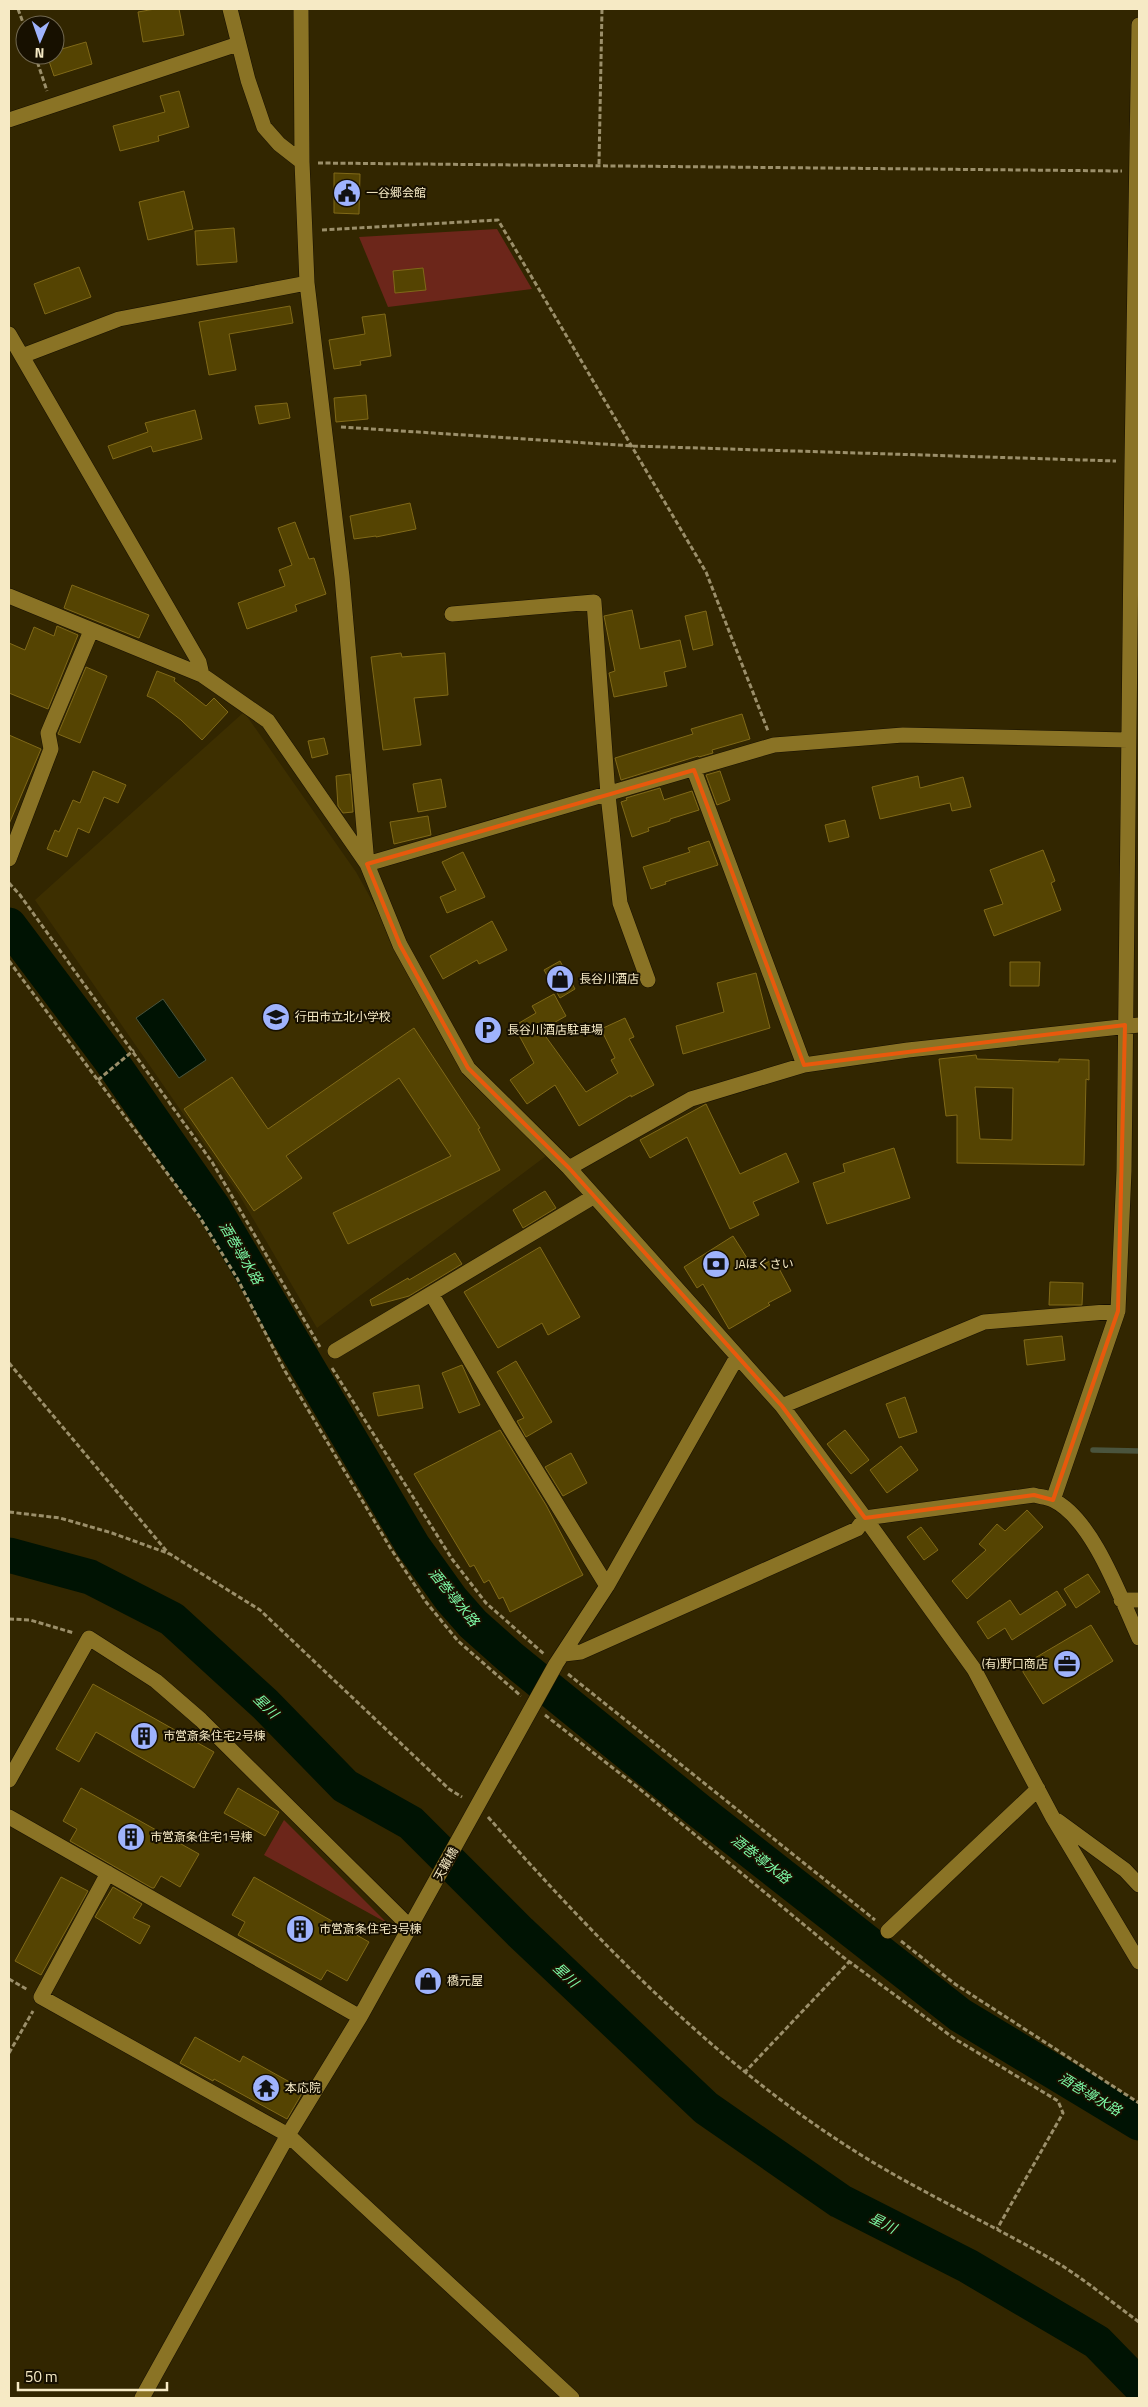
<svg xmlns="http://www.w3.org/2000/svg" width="1148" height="2407" viewBox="0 0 1148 2407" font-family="'Titillium Web','Noto Sans JP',sans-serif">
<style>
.built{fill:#3d2f00}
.green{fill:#6c261a}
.water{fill:#001303;stroke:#4a543d}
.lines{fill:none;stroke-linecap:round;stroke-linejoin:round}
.stream{stroke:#4a543d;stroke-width:5.5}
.river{stroke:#001303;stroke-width:35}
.building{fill:#554402;stroke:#806918;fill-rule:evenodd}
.minor-casing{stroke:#171000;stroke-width:16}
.path{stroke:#9b8f6a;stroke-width:3;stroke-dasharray:5 2.5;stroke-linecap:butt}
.minor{stroke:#8a7325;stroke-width:15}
.marked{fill:none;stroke:#e8590c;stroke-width:4;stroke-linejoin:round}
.labels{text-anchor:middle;stroke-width:4;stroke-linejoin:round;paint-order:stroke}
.poi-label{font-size:12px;fill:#f6eac5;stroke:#171000;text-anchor:start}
.street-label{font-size:12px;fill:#f6eac5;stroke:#171000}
.water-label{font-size:14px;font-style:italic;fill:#7cf8a4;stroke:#171000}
</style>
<rect width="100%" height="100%" fill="#322600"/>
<path class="built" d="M244 712 356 872 470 1075 546 1156 317 1328 238 1193 35 900Z"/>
<path class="green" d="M497 229 532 289 388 307 359 237Z
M284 1820 387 1923 264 1855Z"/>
<path class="water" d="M163 999 206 1060 179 1078 136 1018Z"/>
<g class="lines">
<path class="stream" d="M1093 1450 1139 1451"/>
<path class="river" d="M9 925 109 1058 213 1207 413 1546 451 1599 473 1624 510 1657 697 1809 960 2015 1139 2123
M9 1555 90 1577 172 1619 265 1704 345 1786 411 1823 520 1932 706 2108 840 2201 968 2266 1097 2342 1139 2385"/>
</g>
<path class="building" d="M155 9H179L184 35 143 42 138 12Z
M86 42 92 64 54 76 47 55H55V51Z
M179 91 189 127 158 136 159 141 120 151 113 126 165 112 160 96Z
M334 173 360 174 359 214 334 213Z
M184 191 193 229 148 240 139 202Z
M234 228 237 262 197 265 195 231Z
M79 267 91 297 45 314 34 284Z
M423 268 426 290 395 293 393 271Z
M290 306 293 323 229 334 236 370 209 375 199 322Z
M385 314 391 356 360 361 361 365 334 369 329 340 365 334 362 317Z
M366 395 368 419 336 422 334 398Z
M287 403 290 418 259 424 255 406Z
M195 410 202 439 153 452 151 446 113 459 108 446 148 432 145 423Z
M410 503 416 529 376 537V536L354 539 350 516Z
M295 522 309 559 314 558 326 594 295 605 297 611 247 629 238 603 285 586 279 570 292 565 278 528Z
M72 585 149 615 139 638 64 608Z
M632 610 640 649 680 640 686 667 664 672 667 686 614 697 609 673 615 671 604 616Z
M706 611 713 645 693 650 685 616Z
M57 626 78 635 48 709 9 693V643L25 650 34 627 54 636Z
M401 653 402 657 445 653 448 695 414 698 421 745 383 750 371 657Z
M86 667 107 676 80 743 58 734Z
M157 671 175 678 174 681 206 706 214 698 228 712 202 740 181 720 154 699 147 696Z
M742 714 750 739 712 750 713 753 699 757 698 756 621 780 615 758 693 734 691 729Z
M9 735 41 749 9 824Z
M324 738 328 754 312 758 308 741Z
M93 771 126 785 118 803 104 797 89 833 78 828 67 857 47 849 55 830 59 832 73 800 80 803Z
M720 771 730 800 717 805 706 775Z
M350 774 353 812 343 813 338 806 336 776Z
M918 776 920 788 963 777 971 807 952 811 950 803 880 819 872 787Z
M441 779 446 807 418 812 413 784Z
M660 788 664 800 692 791 699 810 670 819V821L648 828 649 831 632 837 621 802 627 800 626 798Z
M428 816 431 835 394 844 390 822Z
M845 820 849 837 829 842 825 825Z
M709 841 718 865 665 882 666 884 651 889 643 867 690 852 688 848Z
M1043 850 1055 881 1051 883 1061 910 994 936 984 910 1003 904 990 870Z
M463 852 485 897 447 913 440 897 456 890 442 862Z
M492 921 507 950 479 964 477 960 443 979 430 956Z
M560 961 575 989 560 998 544 970Z
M1010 962H1040L1039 986H1010Z
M756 973 770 1028 683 1054 676 1026 724 1012 717 983Z
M554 994 566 1016 541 1030 586 1092 618 1073 611 1060 615 1058 601 1029 625 1018 634 1037 629 1039 654 1085 631 1097V1095L579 1126 555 1085 527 1104 510 1080 534 1063 514 1026 536 1013 532 1006Z
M414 1028 480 1128 478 1129 500 1170 348 1244 333 1213 451 1156 399 1078 286 1156 302 1178 254 1211 184 1109 232 1077 268 1129Z
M976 1055 977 1059 1059 1062V1059L1089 1060V1080L1086 1079 1084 1165 957 1163V1115L946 1116 939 1059ZM975 1087 1013 1088 1012 1140 980 1139Z
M706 1104 740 1174 786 1153 799 1182 753 1202 759 1215 730 1229 687 1137 650 1158 640 1140Z
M894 1148 910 1198 827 1224 813 1183 845 1172 843 1164Z
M545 1191 556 1208 523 1228 513 1210Z
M733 1236 754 1269 774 1259 791 1291 768 1303 770 1305 729 1329 703 1284 697 1288 684 1267Z
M540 1247 580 1317 548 1335 542 1323 498 1348 464 1292Z
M455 1253 462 1264 409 1296 372 1306 370 1300 408 1278 409 1280Z
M1050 1282 1083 1283 1082 1305H1049Z
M1062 1336 1065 1360 1027 1365 1024 1340Z
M516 1361 552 1422 526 1437 517 1421 524 1418 497 1372Z
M462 1365 480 1405 459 1413 442 1373Z
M419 1385 423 1408 378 1416 373 1393Z
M905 1397 917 1432 899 1438 886 1404Z
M500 1430 546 1505 583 1575 510 1612 503 1597 499 1599 489 1580 484 1583 474 1565 470 1567 414 1474Z
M845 1430 869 1460 851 1474 827 1444Z
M901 1446 918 1470 887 1493 870 1470Z
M571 1453 587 1483 563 1496 545 1467Z
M1027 1510 1043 1527 967 1599 952 1581 986 1550 979 1544 997 1524 1005 1531Z
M921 1527 938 1550 924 1560 907 1537Z
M1088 1574 1100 1592 1076 1608 1064 1589Z
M1057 1591 1066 1605 1012 1640 1005 1628 988 1639 977 1622 1010 1600 1020 1615Z
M1091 1625 1113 1661 1043 1704 1023 1672V1665Z
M93 1684 214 1752 194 1788 96 1732 79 1762 56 1749Z
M81 1788 199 1854 180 1887 161 1876 154 1888H152L70 1841 77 1829 63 1821Z
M238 1788 279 1812 265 1836 224 1813Z
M61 1877 88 1891 41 1975 15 1961Z
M254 1877 369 1942 347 1981 327 1970 321 1980 238 1935 245 1922 232 1915Z
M113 1887 142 1904 133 1918 150 1926 140 1944 95 1917Z
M195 2037 240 2062 243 2056 304 2090 287 2119 214 2079 213 2081 180 2063Z"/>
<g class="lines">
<g class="minor-casing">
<path id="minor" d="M230 9 248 80 264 127 279 144 302 162
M301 9 302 162 307 283 342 577 367 864 400 945 468 1068 569 1168 782 1406 865 1518 974 1669 1053 1818 1139 1962
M9 120 238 44
M9 334 199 662 202 675
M22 356 119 319 307 283
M9 596 202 675 268 721 367 864 774 745 903 735 1128 740
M452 614 594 602 608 795 620 903 648 980
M694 770 804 1065
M9 859 51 749 48 733 91 631
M569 1168 691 1099 804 1065 908 1050 1139 1025
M432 1295 507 1423 607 1586
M335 1351 593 1197
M782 1406 984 1322 1118 1311
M1053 1500 1118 1311 1124 1171 1132 462 1139 25
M1121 1600H1139
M564 1654 581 1652 857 1529 865 1518 1034 1495C1040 1497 1048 1497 1053 1500 1093 1519 1121 1599 1139 1638
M9 1780 89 1638 156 1681 201 1720 410 1927
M9 1817 360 2017
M1058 1821 1125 1870 1139 1885
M108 1873 41 1997 288 2135 360 2017 556 1664 607 1586 737 1357
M888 1931 1038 1789
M142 2398 288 2135 572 2398"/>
</g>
<path class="path" d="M18 9 25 28
M35 55 47 91
M318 163 1122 171
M599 164 602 9
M322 230 498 220 706 572 768 731
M341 427 633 446 1116 461
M9 883 20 895 212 1162 320 1347
M9 961 199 1216 237 1278 285 1371 391 1549 426 1602 458 1641 521 1696
M98 1080 134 1050
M9 1363 169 1554
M332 1368 452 1559 486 1603 544 1654
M9 1512 60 1518 112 1533 170 1554 260 1610 449 1789 462 1797
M9 1619 30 1620 74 1633
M568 1674 875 1920
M545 1715 636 1786 843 1957 955 2039 1058 2101 1063 2113 997 2229
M488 1817C599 1943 718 2066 861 2155 922 2193 989 2223 1051 2259 1082 2277 1110 2301 1139 2322
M901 1941 955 1984 1139 2103
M9 1979 28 1990
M9 2053 33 2011
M744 2073 850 1961"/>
<use href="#minor" class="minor"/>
</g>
<path class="marked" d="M694 770 804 1065 1125 1025 1118 1311 1053 1500 1034 1495 865 1518 782 1406 569 1168 468 1068 400 945 367 864Z"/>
<defs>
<g id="civic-disc" transform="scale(1.4375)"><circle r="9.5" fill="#9fb3fd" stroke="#171000"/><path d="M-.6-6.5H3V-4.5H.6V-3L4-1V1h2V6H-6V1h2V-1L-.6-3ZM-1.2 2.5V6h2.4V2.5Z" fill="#111"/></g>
<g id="shop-disc" transform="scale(1.4375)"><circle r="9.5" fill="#9fb3fd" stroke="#171000"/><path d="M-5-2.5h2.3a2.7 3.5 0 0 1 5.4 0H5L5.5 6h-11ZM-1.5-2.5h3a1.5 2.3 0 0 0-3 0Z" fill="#111"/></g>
<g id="school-disc" transform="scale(1.4375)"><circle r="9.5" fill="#9fb3fd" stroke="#171000"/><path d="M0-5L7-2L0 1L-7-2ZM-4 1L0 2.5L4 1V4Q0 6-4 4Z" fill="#111"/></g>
<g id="parking-disc" transform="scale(1.4375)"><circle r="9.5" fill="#9fb3fd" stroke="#171000"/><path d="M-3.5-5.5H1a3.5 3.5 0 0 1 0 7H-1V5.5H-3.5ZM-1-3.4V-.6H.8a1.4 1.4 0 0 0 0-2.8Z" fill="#111"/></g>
<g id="bank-disc" transform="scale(1.4375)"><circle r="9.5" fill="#9fb3fd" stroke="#171000"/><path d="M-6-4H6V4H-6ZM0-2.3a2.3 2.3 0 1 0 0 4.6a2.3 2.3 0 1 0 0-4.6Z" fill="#111"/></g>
<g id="office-disc" transform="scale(1.4375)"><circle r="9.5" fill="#9fb3fd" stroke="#171000"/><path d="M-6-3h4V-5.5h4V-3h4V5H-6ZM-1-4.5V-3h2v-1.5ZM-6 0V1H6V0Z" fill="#111"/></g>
<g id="building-disc" transform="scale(1.4375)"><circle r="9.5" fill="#9fb3fd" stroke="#171000"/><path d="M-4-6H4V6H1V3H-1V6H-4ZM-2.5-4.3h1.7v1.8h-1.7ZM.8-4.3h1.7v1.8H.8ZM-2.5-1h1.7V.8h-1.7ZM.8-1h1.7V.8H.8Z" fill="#111"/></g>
<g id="temple-disc" transform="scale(1.4375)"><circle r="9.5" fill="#9fb3fd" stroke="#171000"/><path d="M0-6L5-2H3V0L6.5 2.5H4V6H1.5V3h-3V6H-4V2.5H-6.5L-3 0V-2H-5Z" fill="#111"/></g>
</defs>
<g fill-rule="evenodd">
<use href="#civic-disc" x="347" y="193"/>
<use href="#shop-disc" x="560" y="979"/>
<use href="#school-disc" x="276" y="1017"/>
<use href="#parking-disc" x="488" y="1030"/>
<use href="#bank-disc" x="716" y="1264"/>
<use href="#office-disc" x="1067" y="1664"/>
<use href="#building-disc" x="144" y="1736"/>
<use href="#building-disc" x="131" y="1837"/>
<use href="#building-disc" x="300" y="1929"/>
<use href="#shop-disc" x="428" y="1981"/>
<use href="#temple-disc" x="266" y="2088"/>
</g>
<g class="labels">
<g class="poi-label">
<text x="366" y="197">一谷郷会館</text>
<text x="579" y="983">長谷川酒店</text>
<text x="295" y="1021">行田市立北小学校</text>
<text x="507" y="1034">長谷川酒店駐車場</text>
<text x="735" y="1268">JAほくさい</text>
<text x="1048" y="1668" text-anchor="end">(有)野口商店</text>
<text x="163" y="1740">市営斎条住宅2号棟</text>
<text x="150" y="1841">市営斎条住宅1号棟</text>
<text x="319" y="1933">市営斎条住宅3号棟</text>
<text x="447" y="1985">橋元屋</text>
<text x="285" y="2092">本応院</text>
</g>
<g class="street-label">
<text transform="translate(446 1864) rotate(-61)" y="4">天籟橋</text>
</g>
<g class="water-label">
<text transform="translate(241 1253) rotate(59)" y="5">酒巻導水路</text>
<text transform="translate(454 1597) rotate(51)" y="5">酒巻導水路</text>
<text transform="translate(266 1706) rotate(44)" y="5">星川</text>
<text transform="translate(761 1859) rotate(38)" y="5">酒巻導水路</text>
<text transform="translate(566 1975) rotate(43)" y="5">星川</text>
<text transform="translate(1090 2094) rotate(31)" y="5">酒巻導水路</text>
<text transform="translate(883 2223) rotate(27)" y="5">星川</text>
</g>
</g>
<rect width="1148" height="2407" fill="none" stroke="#f6eac5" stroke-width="20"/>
<g transform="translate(40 40) rotate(182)"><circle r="24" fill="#171000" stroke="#70674f"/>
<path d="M0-4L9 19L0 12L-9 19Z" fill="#9fb3fd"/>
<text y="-8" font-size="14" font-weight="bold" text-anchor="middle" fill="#f6eac5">N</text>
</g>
<path d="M18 2382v8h149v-8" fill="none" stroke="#f6eac5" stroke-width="2.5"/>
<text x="25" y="2382" font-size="15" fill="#f6eac5" stroke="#171000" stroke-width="4" paint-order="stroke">50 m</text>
</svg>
